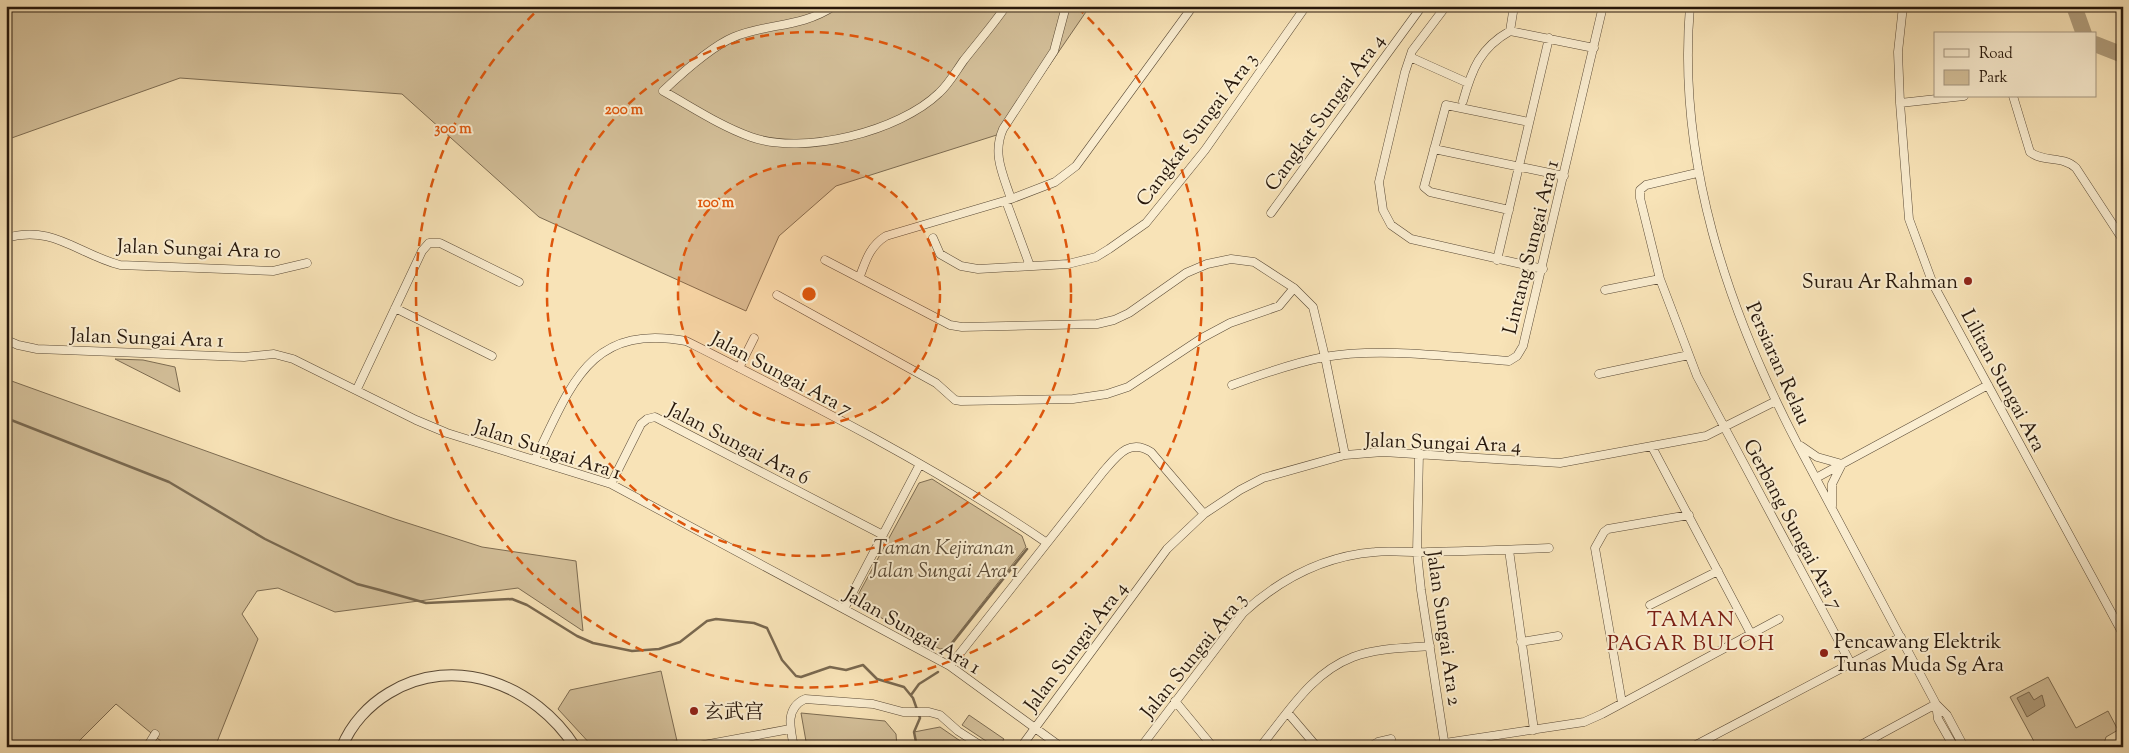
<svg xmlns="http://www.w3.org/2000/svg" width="2129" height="753" viewBox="0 0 2129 753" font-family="'Sorts Mill Goudy','Noto Serif SC',serif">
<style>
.green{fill:#d4c09a;stroke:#7d6c52}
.water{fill:#b19e7d;stroke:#79684f}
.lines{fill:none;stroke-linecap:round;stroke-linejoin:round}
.stream{stroke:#79684f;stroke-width:2.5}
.river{stroke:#b19e7d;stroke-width:16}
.minor-casing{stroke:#5a4a36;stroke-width:9}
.tertiary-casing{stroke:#5a4a36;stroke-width:12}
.minor{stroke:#faedd0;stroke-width:8}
.tertiary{stroke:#faedd0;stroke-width:10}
.ring{fill:none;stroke:#de560c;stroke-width:2.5;stroke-dasharray:9 6}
.poi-dot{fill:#8f2418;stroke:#faedd0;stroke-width:2}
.labels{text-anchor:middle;stroke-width:4;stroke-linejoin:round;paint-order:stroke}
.street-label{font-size:20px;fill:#26170b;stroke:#faedd0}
.poi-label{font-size:20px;fill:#26170b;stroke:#faedd0;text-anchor:start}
.park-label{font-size:20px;font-style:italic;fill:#5a4a36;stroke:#faedd0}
.neighbourhood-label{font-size:21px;letter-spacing:1px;fill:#7a1f14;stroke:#faedd0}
.centre{fill:#de560c;stroke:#faedd0;stroke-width:2.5}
.ring-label{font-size:15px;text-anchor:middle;font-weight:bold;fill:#de560c;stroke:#faedd0;stroke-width:4;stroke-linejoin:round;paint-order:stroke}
</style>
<rect width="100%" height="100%" fill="#f8e3b7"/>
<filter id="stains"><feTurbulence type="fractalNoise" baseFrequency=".004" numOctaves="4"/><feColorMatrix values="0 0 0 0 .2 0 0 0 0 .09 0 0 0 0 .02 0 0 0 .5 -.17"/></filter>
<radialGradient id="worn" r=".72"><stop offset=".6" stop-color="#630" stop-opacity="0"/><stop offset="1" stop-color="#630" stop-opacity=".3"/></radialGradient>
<path class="green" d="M6 6H1090L1003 133 836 186 779 236 746 311 539 217 402 94 180 78 6 140Z
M115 359 143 360 175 367 180 392Z
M6 379 395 519 482 547 576 561 583 631 518 588 335 612 278 588 257 591 242 614 258 639 215 747H160L162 742 116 704 73 747H6Z
M932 479 1022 536 1026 547 947 648 940 649 861 607 858 595 919 483Z
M661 671 677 741 619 747H593L558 709 570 690Z
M2048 677 2076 728 2108 711 2118 730 2106 737 2103 747H2037L2010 697Z
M801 713 885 721 896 734 897 747H807Z
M969 715 1004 739 999 747H995L962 725Z
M940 727 969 747H917L914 732Z"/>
<path class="water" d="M2029 692 2034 700 2042 695 2045 706 2027 717 2017 698Z"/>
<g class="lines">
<path class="stream" d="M6 418 169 482 265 539 357 584 380 590 426 603 512 599 527 605 577 636 593 643 632 651 659 649 680 642 707 621 716 619 754 623 767 628 782 660 796 676 801 677 830 667 846 670 863 665 877 679 904 687 913 698 920 718 914 732 917 747
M946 651 1027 549
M911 695 919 684 938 672"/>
<path class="river" d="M2074 6 2084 34
M2095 44 2123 55"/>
<g class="minor-casing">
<path id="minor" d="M834 6C801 28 768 23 734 37 712 46 681 74 663 91 692 107 720 126 751 137 803 156 900 131 939 93 949 84 956 71 964 60 978 42 993 25 1006 6
M1446 6 1412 51 1405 72 1379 182 1383 210 1391 225 1411 239 1543 269
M1690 6C1677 161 1727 308 1797 443L1936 704 1947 715 1964 747
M1903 6 1898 52 1900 103 1909 219 1933 284 2123 634
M1510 31 1514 6
M1410 57 1468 83
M2013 96 2030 152C2044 163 2062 155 2076 168L2123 240
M1463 101C1472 69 1480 48 1510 31L1594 48
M1900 103 1964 96
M1434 149 1564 176
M1697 173 1646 185 1640 190V198L1660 279 1697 376 1850 662
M1011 199C1003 174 992 154 1003 129L1054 51 1066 6
M1006 201 1030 266
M1509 210 1430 192 1424 187 1446 105 1529 122
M1271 213 1422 6
M6 238C52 224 78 254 120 265L273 271 307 263
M933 238 940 254 961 266 978 269 1068 264 1096 257 1109 249 1146 223 1205 150 1306 6
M825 260 950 325 962 327 1097 324 1114 320 1129 313 1186 273 1207 264 1231 259 1254 262 1294 288 1313 307 1325 357 1345 455
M1497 260 1549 38
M860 276C866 260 870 246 886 236L1011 199 1055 182 1076 166 1193 6
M1605 290 1660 279
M777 295 936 383 955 400 961 401 1073 399 1107 394 1128 387 1202 338 1230 323 1279 306 1294 288
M395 308 492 356
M6 340 18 345 37 349 244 357 274 354 293 359 416 420 447 433 611 484 950 666 1061 747
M739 368 754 338
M1599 374 1689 355
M1232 385C1262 374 1293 363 1324 357 1380 347 1452 357 1509 361L1517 356 1523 346 1603 6
M357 389 422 251 429 243H440L519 282
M1801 446 1817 457 1842 464 1832 484V506
M1652 447 1751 634
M1419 453 1417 553 1421 590 1445 747
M535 459C571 386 589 323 686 341 809 403 933 465 1047 543
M1816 478 1988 385
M611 484 641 424 647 419 655 417 883 535
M1509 550 1534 730
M1650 605 1718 571
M844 609 920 464
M1521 642 1558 636
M950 666 1103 472C1117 456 1129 438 1151 452L1204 514
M1175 701 1213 747
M1622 703 1595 548 1604 532 1608 529 1689 515
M1936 704 1938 719 1954 747
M1288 713 1317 747
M1445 743 1584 722 1602 714 1779 619
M147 747 155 734
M693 747 790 729
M794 747C790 728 785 708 805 699L873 704 903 712H929L940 715 958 731 983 747
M1021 747 1167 549 1204 514 1240 490 1263 478 1345 455 1383 452 1560 463 1706 436 1776 401
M1141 747 1243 613C1280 579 1324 556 1375 552 1392 550 1410 553 1428 552 1468 551 1509 550 1549 548
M1260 747C1288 713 1311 673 1353 657 1377 648 1405 648 1430 646
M1370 747 1378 742 1391 739
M1692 747 1901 637
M1857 747 1936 704"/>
</g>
<g class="tertiary-casing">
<path id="tertiary" d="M342 747C351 724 369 705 389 693 455 653 535 685 575 747"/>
</g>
<use href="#minor" class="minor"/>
<use href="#tertiary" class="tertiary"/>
</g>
<circle cx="809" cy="294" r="131" fill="#de560c" fill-opacity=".12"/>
<g class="ring">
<circle cx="809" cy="294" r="131"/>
<circle cx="809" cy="294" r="262"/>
<path d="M1077 7A393 393 0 1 1 541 7"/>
</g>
<g class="poi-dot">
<circle cx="1968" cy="281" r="5"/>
<circle cx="1824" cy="653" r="5"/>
<circle cx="694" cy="711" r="5"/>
</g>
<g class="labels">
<g class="street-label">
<text transform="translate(1324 112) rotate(-54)" y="7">Cangkat Sungai Ara 4</text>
<text transform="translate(1196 129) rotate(-53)" y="7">Cangkat Sungai Ara 3</text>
<text transform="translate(1530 247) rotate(-76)" y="7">Lintang Sungai Ara 1</text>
<text transform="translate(199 248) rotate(2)" y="7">Jalan Sungai Ara 10</text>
<text transform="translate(147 337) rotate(2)" y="7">Jalan Sungai Ara 1</text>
<text transform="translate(1779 363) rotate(66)" y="7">Persiaran Relau</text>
<text transform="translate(782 373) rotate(28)" y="7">Jalan Sungai Ara 7</text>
<text transform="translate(2004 380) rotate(62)" y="7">Lilitan Sungai Ara</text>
<text transform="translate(1443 442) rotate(2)" y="7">Jalan Sungai Ara 4</text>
<text transform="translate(739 443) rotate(27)" y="7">Jalan Sungai Ara 6</text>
<text transform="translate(548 449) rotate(18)" y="7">Jalan Sungai Ara 1</text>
<text transform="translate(1794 524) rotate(62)" y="7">Gerbang Sungai Ara 7</text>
<text transform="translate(1445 628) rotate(82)" y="7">Jalan Sungai Ara 2</text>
<text transform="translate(913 630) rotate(30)" y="7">Jalan Sungai Ara 1</text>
<text transform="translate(1075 646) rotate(-53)" y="7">Jalan Sungai Ara 4</text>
<text transform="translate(1193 655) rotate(-51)" y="7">Jalan Sungai Ara 3</text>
</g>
<g class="poi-label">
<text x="1958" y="288" text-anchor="end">Surau Ar Rahman</text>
<text x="1834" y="648">Pencawang Elektrik<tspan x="1834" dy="23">Tunas Muda Sg Ara</tspan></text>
<text x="704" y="718">玄武宫</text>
</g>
<g class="park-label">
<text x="944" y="554">Taman Kejiranan<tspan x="944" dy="23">Jalan Sungai Ara 1</tspan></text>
</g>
<g class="neighbourhood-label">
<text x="1691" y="626">TAMAN<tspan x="1691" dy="24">PAGAR BULOH</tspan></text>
</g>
</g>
<circle cx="809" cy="294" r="8" class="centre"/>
<g class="ring-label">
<text x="624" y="114">200 m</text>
<text x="453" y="133">300 m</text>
<text x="716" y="207">100 m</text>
</g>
<rect width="2129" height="753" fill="none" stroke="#f8e3b7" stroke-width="25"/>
<rect x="8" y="8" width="2114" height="738" fill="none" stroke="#26170b" stroke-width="2.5"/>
<rect x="12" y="12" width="2104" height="728" fill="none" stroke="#26170b"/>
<rect x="1934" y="32" width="162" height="65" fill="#faedd0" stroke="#a59781"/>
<rect x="1944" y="49" width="25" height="8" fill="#faedd0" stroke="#a59781"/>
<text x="1979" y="58" font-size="15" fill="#26170b">Road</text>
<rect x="1944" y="70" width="25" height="15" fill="#d4c09a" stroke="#a59781"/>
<text x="1979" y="82" font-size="15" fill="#26170b">Park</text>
<rect width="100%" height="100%" filter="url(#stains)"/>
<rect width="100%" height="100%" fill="url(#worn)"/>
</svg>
